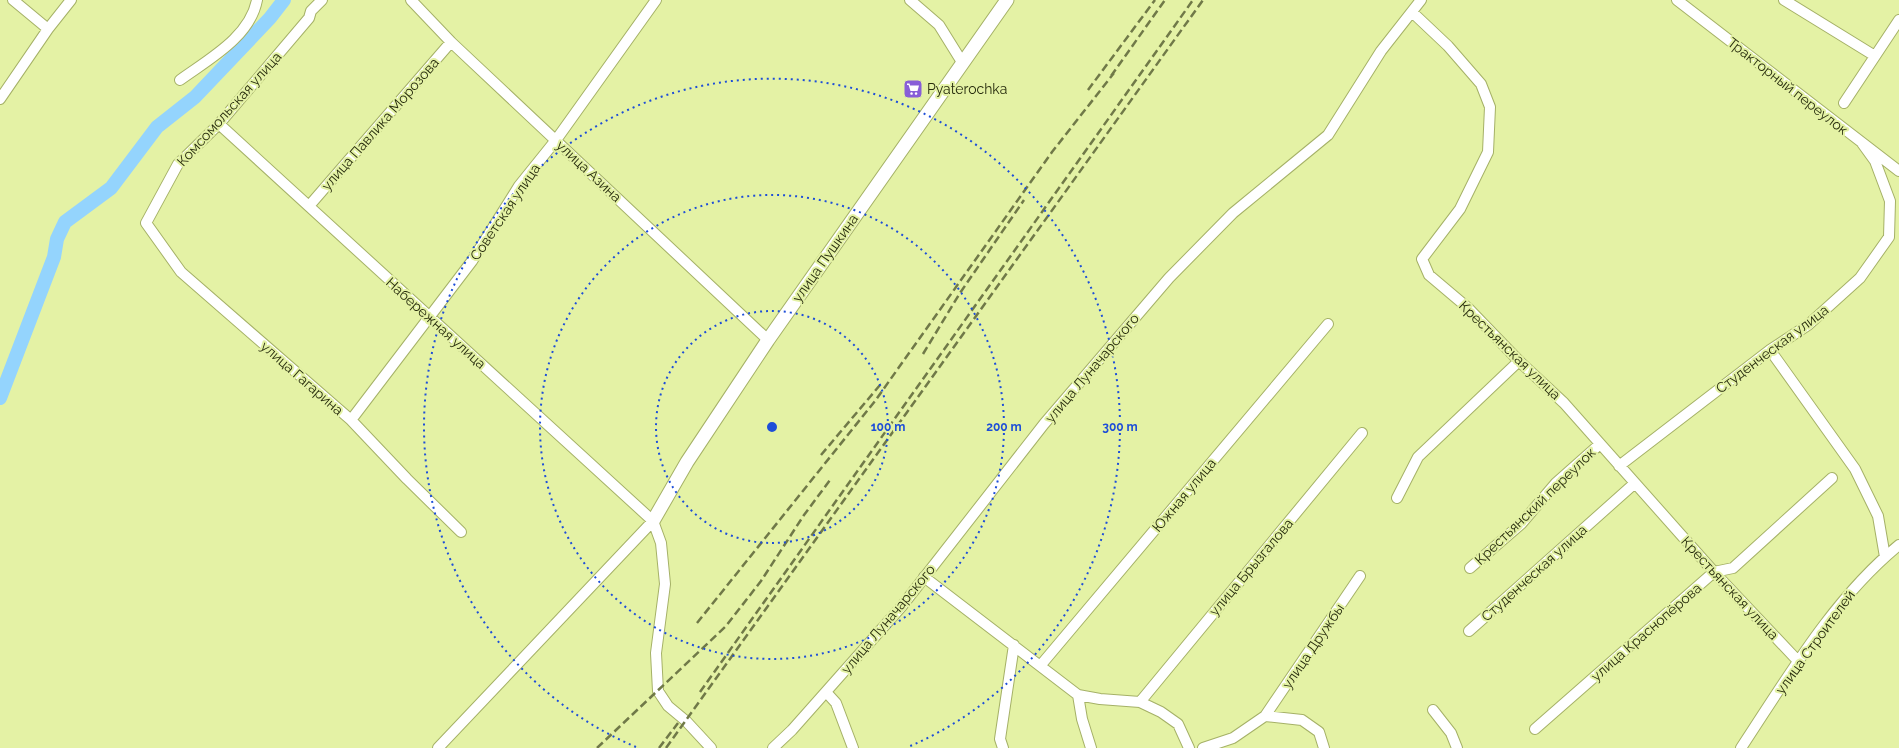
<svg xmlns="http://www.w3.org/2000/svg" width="1899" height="748" viewBox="0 0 1899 748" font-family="Raleway,sans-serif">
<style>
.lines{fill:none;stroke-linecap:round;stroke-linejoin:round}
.river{stroke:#94d4fd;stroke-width:14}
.minor-casing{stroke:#a5b167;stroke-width:12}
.major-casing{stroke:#a5b167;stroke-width:15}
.minor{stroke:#fff;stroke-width:10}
.major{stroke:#fff;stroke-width:13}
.rail{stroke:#707948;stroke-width:2.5;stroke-dasharray:8 4;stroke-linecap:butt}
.ring{fill:none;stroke:#1d4ed8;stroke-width:2;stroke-dasharray:2 4}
.labels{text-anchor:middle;stroke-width:4;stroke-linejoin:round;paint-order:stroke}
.street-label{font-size:14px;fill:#272c0d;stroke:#e4f2a5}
.poi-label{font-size:14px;fill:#272c0d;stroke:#e4f2a5;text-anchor:start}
.centre{fill:#1d4ed8;stroke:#e4f2a5;stroke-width:2}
.ring-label{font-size:12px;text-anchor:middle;font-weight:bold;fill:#1d4ed8;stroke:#e4f2a5;stroke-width:4;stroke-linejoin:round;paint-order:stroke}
</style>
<rect width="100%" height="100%" fill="#e4f2a5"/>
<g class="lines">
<path class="river" d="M0 398 54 257 57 239 65 222 111 188 157 127 195 97 270 18 284 0"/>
<g class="minor-casing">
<path id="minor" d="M13 0 48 29
M322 0 311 11 309 18 219 124 178 164 146 223 181 272 351 420 407 479 461 532
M411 0 451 42 768 340
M910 0 939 25 962 62
M1677 0 1899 171
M1784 0 1875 56
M1412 12 1448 46 1481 84 1490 107 1488 152 1460 209 1422 259 1429 275 1468 308 1519 361 1564 403 1714 572 1798 661
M180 80C209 59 250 37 257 0
M0 99 48 29 71 0
M1844 103 1899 20
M219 124 653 521 661 543 665 584 656 653 658 691 668 706 686 721 711 748
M309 206 451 42
M1770 350 1855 469 1878 516 1885 557
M351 420 472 261 519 186 556 140 656 0
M1619 466 1770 350 1808 325 1860 278 1889 237 1890 201 1875 161 1862 143
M1397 498 1418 457 1519 361
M1470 568 1521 524 1556 483 1600 444
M924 577 1078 695 1100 699 1140 702 1161 712 1178 724 1189 748
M1469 631 1635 483
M1040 666 1328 324
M826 692 836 703 853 748
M1078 695 1082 719 1091 748
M1140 702 1362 433
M1433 710 1451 733 1457 748
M1265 716 1360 576
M1535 729 1714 572 1733 568 1832 478
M438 748 653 521
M773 748 792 730 902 606 1044 424 1169 278 1233 213 1328 135 1381 51 1421 0
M1003 748 1000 739 1014 645
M1203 748 1233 738 1265 716 1302 720 1319 732 1324 748
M1741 748C1788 677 1833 599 1899 545"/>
</g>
<g class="major-casing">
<path id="major" d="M653 521 687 462 768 340 1007 0"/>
</g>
<use href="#minor" class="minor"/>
<use href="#major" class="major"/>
<path class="rail" d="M1111 76 1165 0
M1088 90 1155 0
M923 354 960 293 1024 200
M821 455 880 385
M697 623 875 401 1052 152 1114 73
M700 692 1193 0
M597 748 726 626 761 581 804 515 830 480
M659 748 678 723
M666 748 1203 0"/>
</g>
<g class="ring">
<circle cx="772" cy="427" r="116"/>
<circle cx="772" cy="427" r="232"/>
<path d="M636 747A348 348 0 1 1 908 747"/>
</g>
<defs>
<g id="supermarket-square" transform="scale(1)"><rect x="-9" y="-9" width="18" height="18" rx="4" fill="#885ed7" stroke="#e4f2a5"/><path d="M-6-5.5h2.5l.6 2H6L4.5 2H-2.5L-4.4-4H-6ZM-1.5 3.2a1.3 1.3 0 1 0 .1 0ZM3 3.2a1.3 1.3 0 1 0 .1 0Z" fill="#fff"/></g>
</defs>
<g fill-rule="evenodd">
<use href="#supermarket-square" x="913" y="89"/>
</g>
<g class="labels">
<g class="street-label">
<text transform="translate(1788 86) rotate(38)" y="5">Тракторный переулок</text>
<text transform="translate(229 109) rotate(-48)" y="5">Комсомольская улица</text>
<text transform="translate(380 124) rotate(-49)" y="5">улица Павлика Морозова</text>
<text transform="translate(589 171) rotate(43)" y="5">улица Азина</text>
<text transform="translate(505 212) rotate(-56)" y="5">Советская улица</text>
<text transform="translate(825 258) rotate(-55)" y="5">улица Пушкина</text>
<text transform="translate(436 323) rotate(42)" y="5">Набережная улица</text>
<text transform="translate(1772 349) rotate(-37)" y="5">Студенческая улица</text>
<text transform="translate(1510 350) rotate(44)" y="5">Крестьянская улица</text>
<text transform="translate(1092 368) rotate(-50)" y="5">улица Луначарского</text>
<text transform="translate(302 378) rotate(41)" y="5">улица Гагарина</text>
<text transform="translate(1184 495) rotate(-50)" y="5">Южная улица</text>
<text transform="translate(1535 506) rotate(-44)" y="5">Крестьянский переулок</text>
<text transform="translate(1251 567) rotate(-50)" y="5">улица Брызгалова</text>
<text transform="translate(1534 573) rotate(-42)" y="5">Студенческая улица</text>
<text transform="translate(1730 588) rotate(47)" y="5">Крестьянская улица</text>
<text transform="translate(888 619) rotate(-50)" y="5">улица Луначарского</text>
<text transform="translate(1646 632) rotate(-41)" y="5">улица Краснопёрова</text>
<text transform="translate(1815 642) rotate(-54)" y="5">улица Строителей</text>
<text transform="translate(1313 646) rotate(-56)" y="5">улица Дружбы</text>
</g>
<g class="poi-label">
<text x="927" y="94">Pyaterochka</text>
</g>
</g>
<circle cx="772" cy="427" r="6" class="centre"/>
<g class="ring-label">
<text x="888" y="431">100 m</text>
<text x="1004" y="431">200 m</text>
<text x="1120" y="431">300 m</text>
</g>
</svg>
